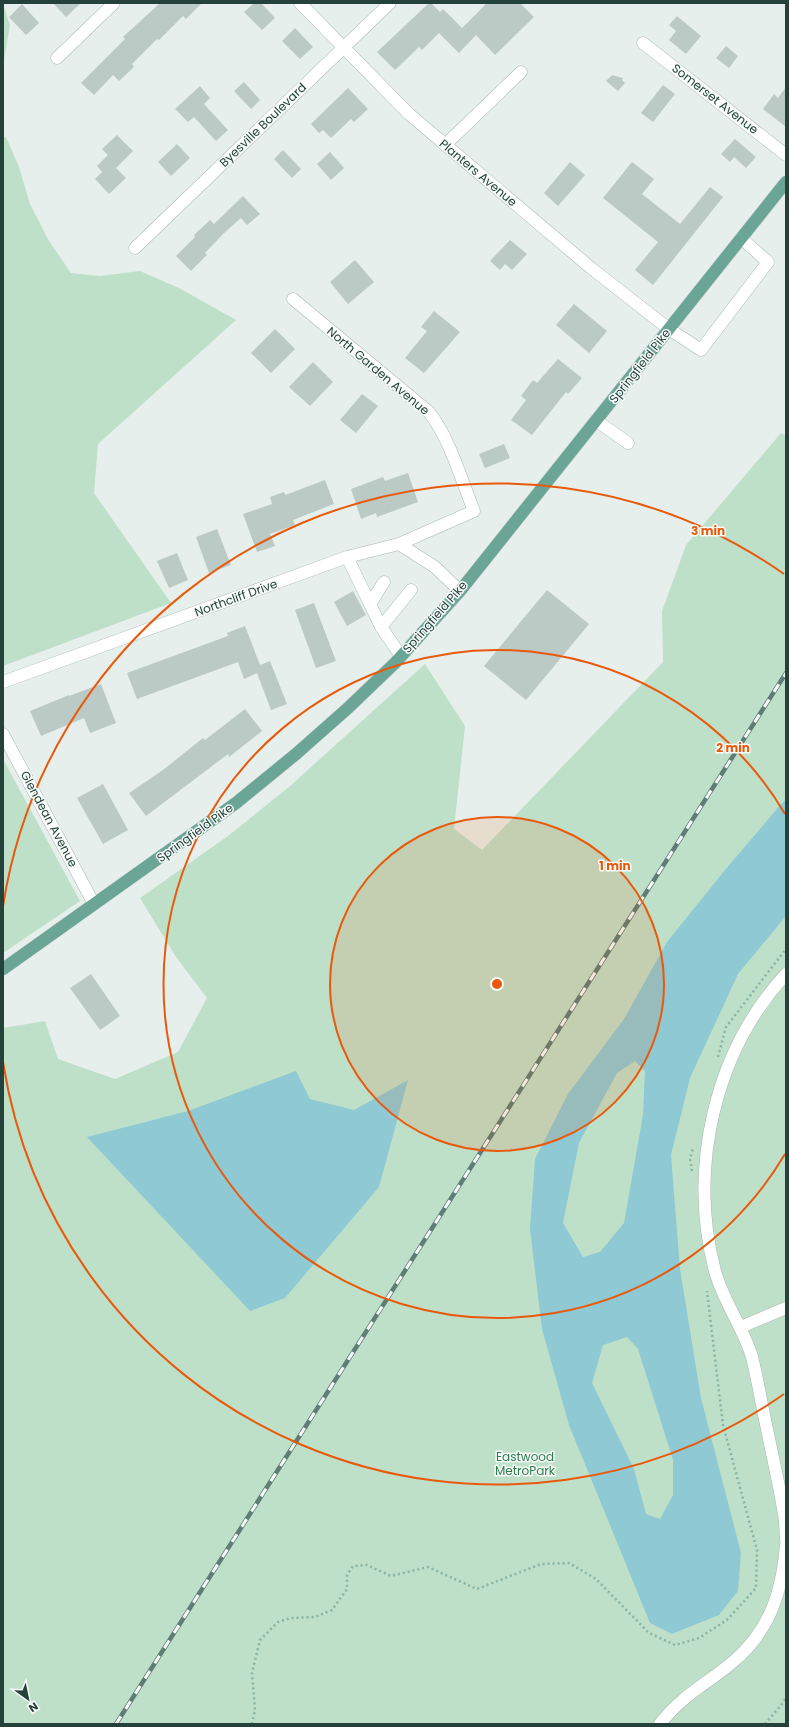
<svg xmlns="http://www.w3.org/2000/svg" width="789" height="1727" viewBox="0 0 789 1727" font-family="Poppins,sans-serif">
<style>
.green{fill:#bfe0c8}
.water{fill:#8ec9d4;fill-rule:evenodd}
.building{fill:#bbcac4}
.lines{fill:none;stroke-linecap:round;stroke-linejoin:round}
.minor-casing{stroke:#a8b8b2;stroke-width:13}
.major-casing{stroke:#c2cac8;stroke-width:13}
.path{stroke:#86b3a5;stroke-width:2.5;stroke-dasharray:2 3;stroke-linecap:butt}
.minor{stroke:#fff;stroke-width:12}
.major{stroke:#6aa596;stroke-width:12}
.rail-casing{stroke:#5f7d75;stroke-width:4.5}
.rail{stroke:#f7fbf9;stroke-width:3;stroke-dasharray:9;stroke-linecap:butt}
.ring{fill:none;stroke:#e8590c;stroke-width:2}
.labels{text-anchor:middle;stroke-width:3;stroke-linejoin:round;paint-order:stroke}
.street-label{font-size:12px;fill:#24423a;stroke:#f7fbf9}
.park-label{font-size:12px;fill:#2d7a4b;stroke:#f7fbf9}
.centre{fill:#e8590c;stroke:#f7fbf9;stroke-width:2}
.ring-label{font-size:12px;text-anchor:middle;font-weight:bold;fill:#e8590c;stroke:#f7fbf9;stroke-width:3;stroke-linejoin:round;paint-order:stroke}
</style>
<rect width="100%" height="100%" fill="#e6efeb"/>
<path class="green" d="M3 4 10 25 3 66Z
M6 137 19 167 30 204 49 241 71 273 100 276 140 271 179 288 236 320 98 444 94 493 171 603 3 666V138Z
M781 433 786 436V1724H3V1028L45 1021 58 1059 115 1079 178 1052 207 998 176 957 140 898 228 836 289 787 425 664 465 726 454 829 482 850 663 662 662 611 686 545Z
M3 759 80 901 3 953Z"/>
<path class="water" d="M786 800V916L738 974 690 1078 671 1155 680 1269 701 1398 741 1553 738 1591 719 1615 672 1634 650 1623 569 1425 542 1329 530 1229 535 1159 568 1094 624 1019 667 942 725 870 782 803ZM635 1061 645 1071 643 1115 624 1223 600 1252 583 1257 563 1223 579 1143 617 1073ZM627 1337 638 1349 673 1460V1495L660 1519 646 1514 634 1469 592 1383 603 1345Z
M296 1071 310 1099 354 1110 408 1080 379 1187 285 1298 250 1311 87 1137 188 1111Z"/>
<path class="building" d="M53 3H81L66 17Z
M160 3H202L186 19 183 16 159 40 157 39 132 64 134 67 119 81 113 75 94 95 81 83 125 39 123 37Z
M254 3H261L275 18 262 30 244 12Z
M429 3H431L440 12 443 9 462 28 487 3H520L534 17 495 55 476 35 459 53 439 33 422 50 419 47 395 70 377 52Z
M22 4 39 23 26 35 9 17Z
M677 16 701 36 686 54 669 40 676 31 669 25Z
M295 28 313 47 300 59 282 41Z
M726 46 738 56 729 68 716 58Z
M612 75 623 78 622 80 625 83 618 91 606 81Z
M244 82 260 100 251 109 234 91Z
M663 85 675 94 653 122 641 113Z
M200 86 210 98 204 104 228 130 216 141 194 117 188 122 175 109Z
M786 87V127L763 109 774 94 778 98Z
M348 88 368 109 354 122 351 119 331 138 323 130 319 133 311 124Z
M117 135 133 151 116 168 126 178 109 194 95 179 102 172 97 166 108 155 102 149Z
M735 139 756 157 746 168 734 157 730 162 721 154Z
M177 144 190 158 171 176 158 162Z
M283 150 301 169 292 178 274 159Z
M330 152 344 168 331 180 317 164Z
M570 162 585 175 558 206 544 193Z
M632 162 654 179 642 194 680 224 710 187 723 197 653 285 635 270 658 242 603 198Z
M243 196 260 214 247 225 241 218 223 234 205 253 207 255 191 271 176 256 195 237 194 235 210 220 214 224Z
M510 240 527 254 512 270 505 264 500 270 490 261Z
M355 260 374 282 348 304 330 282Z
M574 304 607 331 589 353 556 325Z
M434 311 460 332 424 373 405 358 427 331 421 327Z
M275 329 295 349 271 373 251 353Z
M558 359 582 378 568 394 566 392 532 435 511 420 526 400 521 396 533 380 537 383Z
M313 362 333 382 310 406 289 387Z
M362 394 378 406 356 433 340 420Z
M504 444 510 458 485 468 479 454Z
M408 473 418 502 377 517 376 513 361 519 351 489 383 477 385 481Z
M325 480 334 504 293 520 295 525 270 534 275 546 257 552 243 514 272 504 270 497 284 492 285 495Z
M217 529 231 565 209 573 196 537Z
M177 553 188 580 169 588 157 561Z
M547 590 589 624 526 700 484 666Z
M353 591 366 615 347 626 334 602Z
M314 603 336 661 316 668 295 610Z
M245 626 260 665 270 661 287 704 271 710 257 673 244 679 238 662 137 699 127 673 228 636 227 633Z
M101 684 116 723 90 733 84 718 41 736 30 711 69 695V696Z
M245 709 262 731 229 757 228 754 146 816 129 793 163 770 203 738 205 740Z
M103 784 128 830 103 844 77 798Z
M91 974 120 1016 100 1030 70 988Z"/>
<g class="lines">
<g class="minor-casing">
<path id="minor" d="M300 3 409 114 591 268 669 329 701 350 768 262 741 238
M643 43 786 155
M57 58 114 3
M445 145 521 72
M135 248 390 3
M597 421 628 443
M399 544 435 567 460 591
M347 557 370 604 384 582
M370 604 381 627
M401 656 381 627 411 590
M3 682 347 557 399 544 474 511C461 479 450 439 429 412L293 299
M3 734 94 904
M786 974C714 1052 688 1169 715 1271 723 1301 743 1327 752 1357 756 1373 759 1389 762 1405 768 1435 775 1466 781 1497L785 1520 786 1540
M741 1327 786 1308
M660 1724C682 1695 707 1684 734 1661 770 1630 782 1592 786 1545"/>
</g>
<g class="major-casing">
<path id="major" d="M3 969 236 803 296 754 348 708 395 663 460 591 786 182"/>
</g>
<path class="path" d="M718 1057 726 1027 786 949
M692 1171 690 1159 693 1148
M252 1724 255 1710 252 1673 260 1640 278 1622 291 1618 315 1617 332 1610 347 1589V1575L353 1566 367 1565 391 1576 428 1567 477 1589 541 1564 569 1563 596 1579 649 1633 675 1645 699 1638 727 1620 756 1588 757 1550 723 1425 707 1291
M765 1724 782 1704 786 1697"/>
<use href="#minor" class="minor"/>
<use href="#major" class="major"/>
<g class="rail-casing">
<path id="rail" d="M116 1724 786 673"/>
</g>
<use href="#rail" class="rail"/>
</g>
<circle cx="497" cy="984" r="167" fill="#e8590c" fill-opacity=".12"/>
<g class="ring">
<circle cx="497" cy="984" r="167"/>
<path d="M785 1154A334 334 0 1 1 785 814"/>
<path d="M784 1394A500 500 0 0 1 3 1062M3 906A500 500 0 0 1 784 574"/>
</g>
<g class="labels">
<g class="street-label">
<text transform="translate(715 99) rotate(38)" y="4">Somerset Avenue</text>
<text transform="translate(263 125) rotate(-44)" y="4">Byesville Boulevard</text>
<text transform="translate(478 173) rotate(40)" y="4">Planters Avenue</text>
<text transform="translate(640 366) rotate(-52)" y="4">Springfield Pike</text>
<text transform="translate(378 371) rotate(40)" y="4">North Garden Avenue</text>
<text transform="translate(236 598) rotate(-20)" y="4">Northcliff Drive</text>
<text transform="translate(435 617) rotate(-49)" y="4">Springfield Pike</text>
<text transform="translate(49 819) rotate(62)" y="4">Glendean Avenue</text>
<text transform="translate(195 833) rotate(-36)" y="4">Springfield Pike</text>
</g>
<g class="park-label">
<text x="525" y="1461">Eastwood<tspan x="525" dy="14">MetroPark</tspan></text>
</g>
</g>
<circle cx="497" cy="984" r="6" class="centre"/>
<g class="ring-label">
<text x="708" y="535">3 min</text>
<text x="733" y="752">2 min</text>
<text x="615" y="870">1 min</text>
</g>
<rect width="789" height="1727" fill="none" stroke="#24423a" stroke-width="8"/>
<g transform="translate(28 1699) rotate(147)" stroke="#f7fbf9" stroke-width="3" paint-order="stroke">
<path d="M0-3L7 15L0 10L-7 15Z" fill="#24423a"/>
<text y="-6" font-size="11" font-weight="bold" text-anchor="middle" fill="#24423a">N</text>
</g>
</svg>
